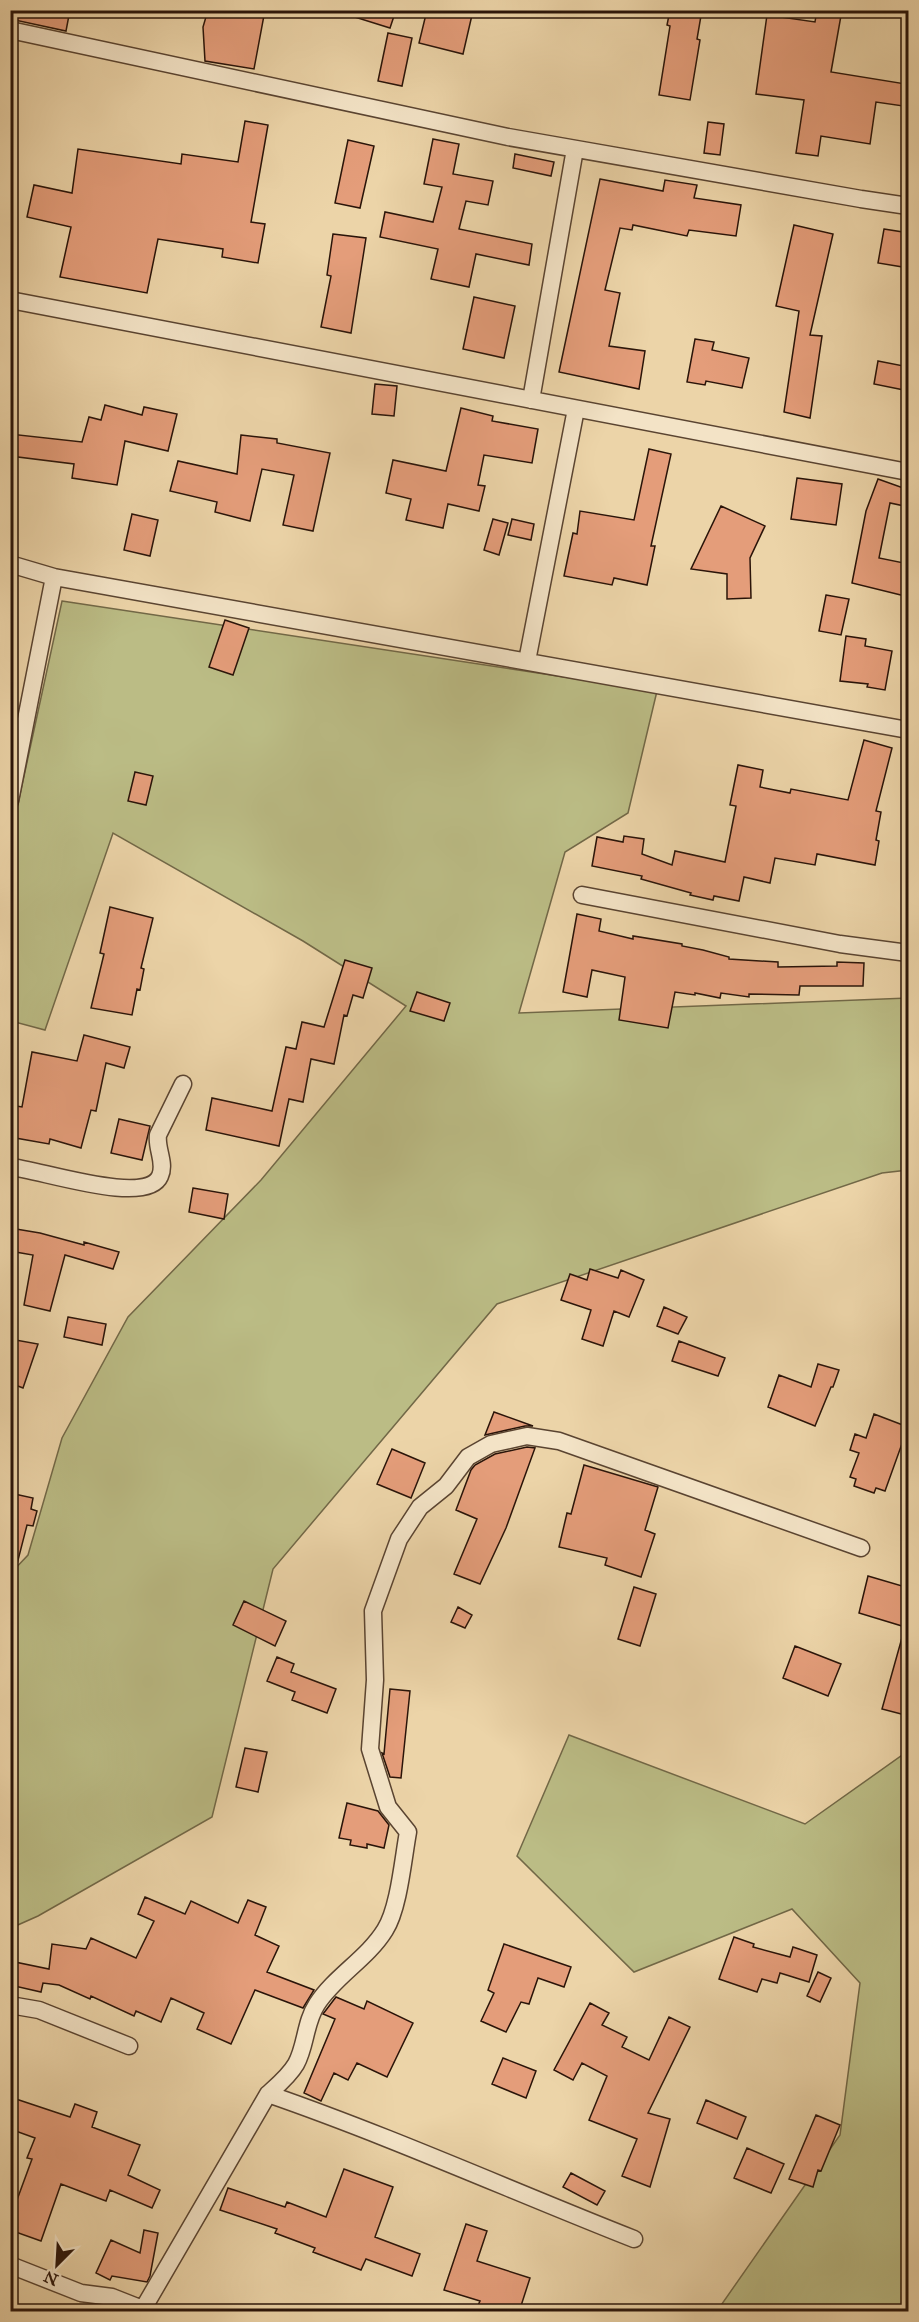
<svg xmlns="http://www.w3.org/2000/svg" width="919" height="2322" viewBox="0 0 919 2322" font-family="'IM FELL Great Primer',serif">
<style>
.green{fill:#bbbc85;stroke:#726847;stroke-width:1.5}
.building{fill:#e49d7a;stroke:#2a1409;stroke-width:1.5}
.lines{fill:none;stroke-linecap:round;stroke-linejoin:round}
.street-casing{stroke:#5a4431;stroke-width:19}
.street{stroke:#f3e3c6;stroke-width:16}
</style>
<rect width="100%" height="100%" fill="#ecd4a8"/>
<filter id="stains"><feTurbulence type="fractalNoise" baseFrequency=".00333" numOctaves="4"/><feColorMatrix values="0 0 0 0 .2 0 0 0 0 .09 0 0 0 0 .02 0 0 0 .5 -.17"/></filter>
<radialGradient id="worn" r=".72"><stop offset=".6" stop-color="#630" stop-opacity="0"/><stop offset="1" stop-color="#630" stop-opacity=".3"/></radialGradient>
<path class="green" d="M62 601 657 691 628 813 565 852 519 1013 908 998V1170L882 1173 497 1304 273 1569 212 1817 38 1916 11 1928 10 1574 28 1555 62 1438 128 1317 261 1180 406 1006 303 941 113 833 45 1030 11 1021V836Z
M569 1735 805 1824 908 1751V2311H717L840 2135 860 1983 792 1909 634 1972 517 1856Z"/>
<path class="building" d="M10 10H70L66 31 10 19Z
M208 10H265L254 69 205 61 203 27Z
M345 10H396L390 28 345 14Z
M427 10H454L472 15 463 54 419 43Z
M670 10H702L697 39 700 40 690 100 659 95 670 26 667 25Z
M817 10H842L831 72 906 84 903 106 876 102 870 144 821 136 818 156 796 153 804 100 756 94 767 15 815 22Z
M388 33 412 38 402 86 378 81Z
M245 121 268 125 251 222 265 224 258 263 222 257 223 249 158 239 147 293 60 277 71 227 27 217 34 185 72 193 78 149 181 164 182 154 238 162Z
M708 122 724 124 720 155 704 153Z
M433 139 459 144 453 174 493 181 488 205 466 201 459 229 532 244 529 265 476 254 469 287 431 279 438 249 380 237 385 212 433 222 442 187 424 184Z
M348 140 374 146 360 208 335 203Z
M515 154 554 162 551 176 513 168Z
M600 179 663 191 665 180 697 185 694 198 741 205 736 236 689 230 687 236 633 225 632 230 620 228 605 290 620 293 609 346 645 351 639 389 559 372Z
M794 225 833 234 810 335 822 336 810 418 784 412 799 311 776 306Z
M884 229 909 233V268L878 263Z
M333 234 366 238 351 333 321 327 331 276 327 275Z
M474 297 515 306 504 358 463 349Z
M695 339 714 342 712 350 749 358 742 388 706 381 705 385 687 382Z
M878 361 909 367V391L874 384Z
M375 384 397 386 394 416 372 414Z
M105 405 142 415 144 407 177 414 168 451 125 441 117 485 72 478 74 464 10 456V434L82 442 89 417 101 420Z
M461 408 493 416 492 421 538 429 532 463 484 455 478 485 485 486 479 511 448 504 443 528 406 520 411 499 386 493 393 460 446 471Z
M241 435 277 439V443L330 453 313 531 283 525 294 475 262 469 250 521 215 512 217 502 170 491 178 461 237 474Z
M649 449 671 454 651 546H655L647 585 614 578 612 585 564 576 573 533 577 534 580 511 634 520Z
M797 478 842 484 836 525 791 519Z
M878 479 909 490V507L890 503 879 558 909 564V597L852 583 866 511Z
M721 506 765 526 750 558 751 598 727 599V574L691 569Z
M132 514 158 520 150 556 124 550Z
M493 519 508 523 499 555 484 550Z
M512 519 534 524 531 540 508 535Z
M826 595 849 599 841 635 819 631Z
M225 620 249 628 233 675 209 667Z
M846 636 866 639 865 646 892 651 885 690 867 687 868 684 840 681Z
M864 740 892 748 876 811 881 812 876 840 879 841 875 865 817 854 815 865 775 858 770 883 744 877 739 901 714 896 713 900 690 895 691 893 641 879 642 876 592 866 597 837 623 842 624 836 644 839 642 854 672 865 675 851 725 862 736 806 730 805 738 765 763 770 760 787 790 793 791 789 848 800Z
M135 772 153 776 146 805 128 801Z
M110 907 153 918 141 968 144 969 140 990 137 989 132 1015 91 1008 104 954 100 953Z
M577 914 601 919 599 931 633 939V936L682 944V946L703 950 729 957V959L778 962V967L837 966V962L864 963 863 986H800L799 995 749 994V997L721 993 720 998 695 993V995L675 992 668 1028 619 1020 625 977 592 970 587 997 563 992Z
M345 960 372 968 363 998 353 995 347 1016 344 1015 334 1064 311 1059 303 1102 289 1099 279 1146 206 1130 212 1098 272 1111 286 1047 296 1049 302 1022 324 1027Z
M417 992 450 1003 444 1021 410 1011Z
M84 1035 130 1047 124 1068 106 1063 96 1111 91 1110 81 1148 50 1139 49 1144 10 1137V1105L22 1107 32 1052 77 1061Z
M119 1119 150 1126 142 1160 111 1153Z
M193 1188 228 1194 224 1219 189 1212Z
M10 1228 40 1233 84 1245V1242L119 1252 113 1269 65 1255 50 1311 24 1305 33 1255 10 1251Z
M590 1269 618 1278 621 1270 644 1280 629 1317 614 1311 603 1346 582 1339 591 1310 561 1300 570 1274 587 1280Z
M664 1307 687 1317 678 1334 657 1326Z
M68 1317 106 1324 102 1345 64 1337Z
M10 1339 38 1344 23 1388 10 1383Z
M679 1341 725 1358 718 1376 672 1361Z
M818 1364 839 1370 833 1387H831L815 1426 768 1407 779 1375 811 1387Z
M494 1412 533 1426H525L485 1435Z
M874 1414 908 1427 885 1491 876 1488 874 1493 854 1486 856 1479 850 1477 859 1453 850 1450 855 1434 866 1438Z
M527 1447 535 1448 506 1528 480 1584 454 1574 477 1519 456 1510 471 1470 475 1465 495 1454Z
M392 1449 425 1463 411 1498 377 1484Z
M584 1465 658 1487 645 1530 655 1534 641 1577 605 1565 607 1558 559 1547 567 1513 571 1514Z
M10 1493 33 1498 31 1509 37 1511 33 1526 27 1525 16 1568 10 1567Z
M868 1576 909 1588V1606L902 1626 859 1613Z
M634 1587 656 1594 640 1646 618 1639Z
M244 1601 286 1621 275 1646 233 1625Z
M458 1607 472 1615 465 1628 451 1622Z
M905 1627 909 1628V1716L882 1709Z
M795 1646 841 1664 828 1696 783 1678Z
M277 1657 294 1664 291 1672 336 1689 327 1713 292 1700 295 1692 267 1681Z
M390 1689 410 1691 401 1778 390 1777 382 1753 384 1754Z
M245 1748 267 1752 258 1792 236 1787Z
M347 1803 378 1811 389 1825 384 1848 367 1844V1848L350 1845 351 1840 339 1838Z
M145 1897 185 1914 191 1901 238 1923 248 1900 266 1907 255 1935 279 1946 267 1972 314 1990 303 2008 255 1990 231 2044 197 2029 204 2013 171 1998 161 2022 136 2011 134 2016 91 1996 90 1999 59 1985 43 1983 41 1992 10 1985V1961L49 1969 52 1944 86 1949 91 1938 136 1958 154 1921 138 1914Z
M734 1937 754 1944 753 1947 790 1957 793 1947 817 1955 809 1982 780 1973 777 1983 762 1979 757 1992 719 1979Z
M504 1944 571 1967 564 1987 538 1978 529 2004 521 2002 506 2032 481 2021 494 1993 488 1990Z
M818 1972 831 1978 820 2002 807 1996Z
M336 1997 364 2009 367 2001 413 2023 387 2077 357 2063 348 2080 334 2073 321 2101 304 2093 335 2019 323 2014Z
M590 2003 609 2013 602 2025 627 2037 622 2047 649 2060 669 2017 690 2027 648 2113 670 2119 650 2187 622 2176 637 2139 589 2120 607 2076 582 2063 573 2080 554 2070Z
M503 2058 536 2071 526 2098 492 2084Z
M10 2097 70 2117 75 2104 97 2112 92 2127 140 2145 128 2175 160 2190 152 2208 110 2190 106 2201 61 2184 41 2241 10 2230V2219L32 2159 27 2158 35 2138 10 2129Z
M706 2100 746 2117 737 2139 697 2123Z
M816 2115 840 2125 821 2171 818 2170 813 2187 789 2179Z
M747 2148 784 2164 771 2193 734 2178Z
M344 2169 393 2187 375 2237 420 2254 412 2276 366 2259 361 2270 313 2252 315 2248 275 2233 277 2229 220 2210 228 2188 285 2207 287 2202 326 2217Z
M571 2173 605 2191 597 2205 563 2187Z
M466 2224 487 2231 477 2261 530 2278 519 2312H475L480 2301 444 2290Z
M144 2230 158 2233 150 2276 147 2282 112 2276 110 2280 96 2273 111 2240 140 2253Z"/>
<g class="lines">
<g class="street-casing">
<path id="street" d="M10 30 508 137 861 199 908 206
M10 300 908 472
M531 400 575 149
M10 564 54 577 908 730
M527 661 576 409
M10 801 54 577
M582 895 840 944 908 953
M10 1167C38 1169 147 1207 160 1176 166 1163 156 1149 158 1135L183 1084
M10 2005 39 2010 129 2046
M268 2094C392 2137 512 2191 634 2239
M10 2265 81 2293 112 2297 150 2312
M143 2309 268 2094C278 2085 289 2076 296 2064 306 2046 305 2022 317 2004 335 1976 367 1959 385 1930 399 1908 403 1859 408 1832L388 1807 370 1749 375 1680 373 1611 399 1539 420 1507 446 1486 468 1457 491 1444 527 1436 559 1441 861 1548"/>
</g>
<use href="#street" class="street"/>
</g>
<rect width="919" height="2322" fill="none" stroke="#ecd4a8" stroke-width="36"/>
<rect x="12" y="12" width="895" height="2298" fill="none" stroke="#2a1409" stroke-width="3"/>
<rect x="18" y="18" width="883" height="2286" fill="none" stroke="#2a1409" stroke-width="1.5"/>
<g transform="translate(57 2265) rotate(204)" stroke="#f3e3c6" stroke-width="4.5" paint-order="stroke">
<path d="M0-4.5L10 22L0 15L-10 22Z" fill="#2a1409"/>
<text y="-9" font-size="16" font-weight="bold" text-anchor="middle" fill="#2a1409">N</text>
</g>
<rect width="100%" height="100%" filter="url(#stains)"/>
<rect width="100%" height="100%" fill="url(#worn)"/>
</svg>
